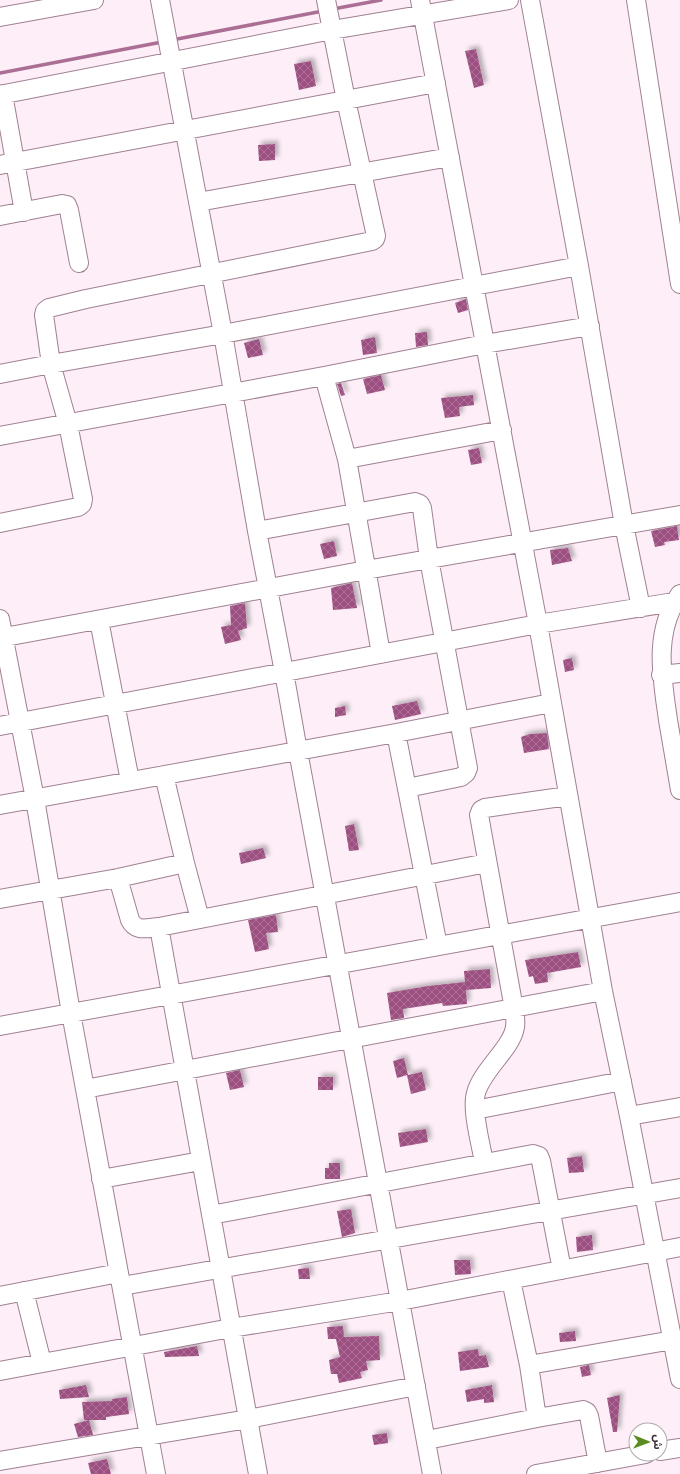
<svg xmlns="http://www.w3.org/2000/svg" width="680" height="1474" viewBox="0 0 680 1474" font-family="Raleway,'Noto Sans Arabic',sans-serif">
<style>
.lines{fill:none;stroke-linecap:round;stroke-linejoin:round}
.stream{stroke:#ab6e94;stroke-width:3.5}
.building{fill:url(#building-cross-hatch);filter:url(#shadow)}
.minor-casing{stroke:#a08093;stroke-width:20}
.minor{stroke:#fff;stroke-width:18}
</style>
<defs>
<pattern id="building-cross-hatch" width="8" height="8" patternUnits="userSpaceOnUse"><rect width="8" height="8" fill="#9d5082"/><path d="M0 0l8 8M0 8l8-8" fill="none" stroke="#a97296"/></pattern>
<filter id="shadow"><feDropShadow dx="3.5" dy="-3.5" stdDeviation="2" flood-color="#0004"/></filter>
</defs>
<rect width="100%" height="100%" fill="#fdeef7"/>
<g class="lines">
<path class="stream" d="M333 9 381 0
M172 40 323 11
M0 73 162 42"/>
</g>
<path class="building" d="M476 49 484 85 474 88 465 51Z
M311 61 316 86 299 90 294 64Z
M275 144V160L259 161 258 145Z
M466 299 468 310 458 313 455 303Z
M427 332 428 345 416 347 415 333Z
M375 337 377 353 363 355 361 340Z
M259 339 263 355 248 358 244 343Z
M381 375 385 390 367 394 363 379Z
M341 383 345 395 341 396 337 384Z
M473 395 474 405 459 407 460 416 445 418 441 398Z
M479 448 482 463 471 465 468 450Z
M677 526 679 540 664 542 665 545 655 547 651 531Z
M334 541 337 556 324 559 320 544Z
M568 548 572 561 552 565 550 550Z
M352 583 357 608 333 610 331 588Z
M245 603 247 628 238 631 241 640 225 644 221 627 231 625 230 606Z
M572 658 574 670 565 672 563 660Z
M417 701 421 714 395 720 392 706Z
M345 706 346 715 335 717V708Z
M547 733 549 749 524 753 521 737 530 734Z
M354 824 359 850 349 851 345 826Z
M263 848 266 858 241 864 239 853Z
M276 915 278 932 266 933 269 949 255 952 248 920Z
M578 952 581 967 547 973 548 982 535 984 533 976 529 977 525 960Z
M490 969 491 988 466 990 467 1004 443 1006 442 1003 403 1009 404 1018 391 1020 387 993 428 986 465 982 464 971Z
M404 1058 408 1075 422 1072 426 1090 411 1094 407 1075 397 1078 393 1061Z
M240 1070 244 1087 230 1090 226 1073Z
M318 1077H333V1090H318Z
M426 1129 428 1142 400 1147 398 1133Z
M582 1156 584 1172 569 1173 567 1158Z
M329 1163H340V1179H325V1168H329Z
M351 1209 355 1233 342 1237 337 1211Z
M592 1235 593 1250 577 1252 576 1237Z
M454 1260H470L471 1274 455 1275Z
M309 1268 310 1279H299L298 1269Z
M343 1326 344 1337 379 1336 380 1360 366 1361 368 1370 360 1372 362 1378 339 1383 337 1374H331L329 1360 340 1357 336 1339H328L327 1327Z
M575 1331 576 1341 560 1342 559 1333Z
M197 1346 199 1356 165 1357 164 1352Z
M478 1349 479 1356 486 1355 489 1367 460 1371 458 1352Z
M589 1365 591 1375 582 1377 580 1367Z
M86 1385 89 1397 60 1399 59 1390Z
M492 1385 494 1402 484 1403V1399L467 1402 465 1390Z
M620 1395 617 1432H613L607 1398Z
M127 1397 129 1414 106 1417V1420H84L82 1402 112 1401V1399Z
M89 1420 93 1435 78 1437 74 1424Z
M387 1433 388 1443 374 1445 372 1435Z
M107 1459 111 1474H91L88 1463Z"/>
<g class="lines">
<g class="minor-casing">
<path id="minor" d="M160 0 223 334 257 531 284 672 298 751 432 1474
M420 0 538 624 603 991 629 1116 680 1379
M530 0 579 266 624 525 641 608
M636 0 680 284
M0 17 94 0
M3 94 24 212
M0 95 332 30 509 0
M0 165 436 83
M198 202 450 157
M0 216 62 204 67 205 69 210 79 263
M0 374 51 364 223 334 579 266
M324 376 347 459 381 654
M0 436 324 376 485 344 590 326
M347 459 502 430
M0 523 78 507 82 504 83 499 68 424 51 364 44 315 45 311 49 308 86 299 372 241 375 239 376 236 346 100 326 0
M257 531 415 502 420 504 422 508 429 559 468 768 466 773 461 777 407 788
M680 594C653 632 662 677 668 720 672 743 676 766 680 790
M0 619 35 799 71 1013 156 1474
M99 620 130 781
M0 638 366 570 680 515
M661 675 680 673
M0 726 538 624 680 601
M396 733 438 946
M164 775 185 863 200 919
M0 805 396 733 551 703
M118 878 130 920C136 932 146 928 159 927L487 863
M0 899 118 878 185 863
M159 927 258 1474
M0 1026 680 902
M85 1089 603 991
M475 1110 622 1081
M629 1116 680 1107
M484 1162C481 1145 471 1109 476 1093 482 1070 512 1048 515 1027 516 1021 515 1015 514 1009L479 815 481 810 485 808 568 796
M101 1179 201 1161
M211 1215 533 1154 539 1156 541 1161 562 1270
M511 1280 529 1365 537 1418
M122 1286 680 1188
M24 1291 42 1363
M0 1296 119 1273
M529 1365 673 1340
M0 1371 231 1328 400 1301 680 1247
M427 1440 537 1418 583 1410 587 1412 589 1416 598 1463
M660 1451 680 1448
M0 1461 248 1419 416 1386
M536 1474 646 1454"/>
</g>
<use href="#minor" class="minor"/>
</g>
<g transform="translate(648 1442) rotate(91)"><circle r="19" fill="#ffffff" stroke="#b1abaf"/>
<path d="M0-3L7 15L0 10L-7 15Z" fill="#5a8c22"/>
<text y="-6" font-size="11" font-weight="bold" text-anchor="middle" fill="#3b2e36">ش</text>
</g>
</svg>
